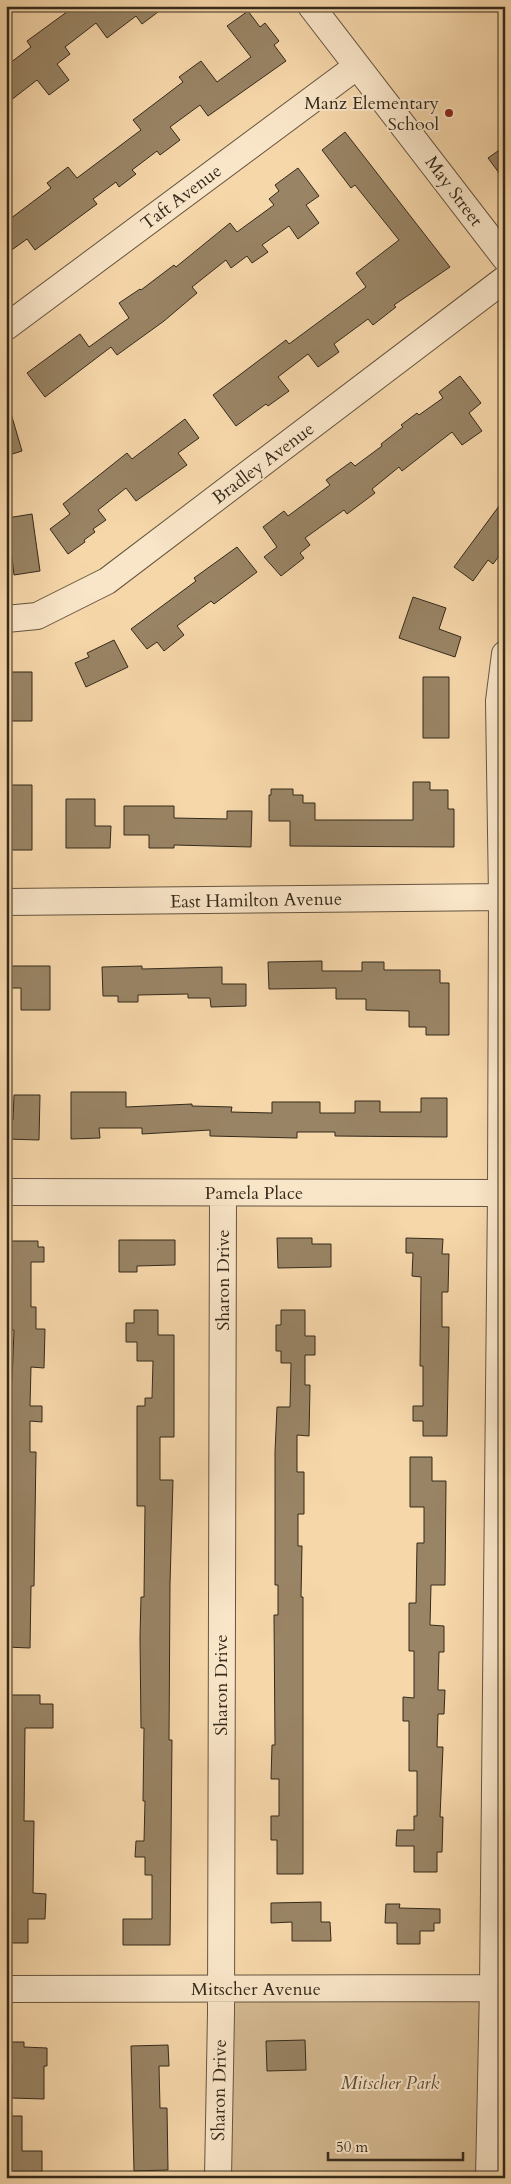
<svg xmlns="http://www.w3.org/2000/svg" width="511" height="2184" viewBox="0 0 511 2184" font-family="Cardo,serif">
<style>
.green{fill:#d5ba92;stroke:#857256}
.building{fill:#998465;stroke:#352a1b}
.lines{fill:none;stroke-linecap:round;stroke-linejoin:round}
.minor-casing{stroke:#65553f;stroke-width:28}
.minor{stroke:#f9e5c8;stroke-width:26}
.poi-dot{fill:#8f2418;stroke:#f9e5c8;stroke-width:2}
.labels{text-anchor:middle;stroke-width:4;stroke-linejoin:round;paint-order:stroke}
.poi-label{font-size:18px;fill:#352a1b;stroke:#f9e5c8;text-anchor:end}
.street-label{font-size:18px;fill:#352a1b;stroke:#f9e5c8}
.park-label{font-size:18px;font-style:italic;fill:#5d4e39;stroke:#f9e5c8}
</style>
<rect width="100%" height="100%" fill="#f6d7aa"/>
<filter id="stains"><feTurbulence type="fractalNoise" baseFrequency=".004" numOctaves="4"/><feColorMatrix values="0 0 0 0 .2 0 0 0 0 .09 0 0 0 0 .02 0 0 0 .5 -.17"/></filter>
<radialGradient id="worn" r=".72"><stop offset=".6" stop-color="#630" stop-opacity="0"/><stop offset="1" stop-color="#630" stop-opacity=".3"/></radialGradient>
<path class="green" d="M493 1988 489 2178H218L221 1990Z"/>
<path class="building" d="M75 6H166L142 24 136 16 107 38 96 23 65 47 70 54 57 64 69 80 49 95 37 80 6 104V66L31 47 27 41Z
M248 11 260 27 265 23 279 41 274 45 286 61 208 116 200 105 170 127 180 140 160 155 157 151 132 170 136 174 119 187 116 182 93 199 97 204 35 250 27 239 6 254V222L51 188 47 183 68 167 77 178 141 130 133 120 183 82 179 77 201 61 217 82 251 57 227 26Z
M345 132 450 267 394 305 396 307 373 325 368 319 334 344 339 352 318 367 308 354 278 377 289 391 268 406 266 404 236 426 213 395 286 340 289 344 366 287 356 273 399 240 355 185 351 188 322 150Z
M505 146V181L488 158Z
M298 168 319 196 306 205 319 223 298 239 289 226 262 245 268 252 252 263 247 256 231 268 226 260 192 287 197 293 164 321 117 355 111 347 45 397 27 373 80 334 89 347 129 318 119 303 140 289 141 290 174 265 176 267 230 223 237 232 274 205 269 199 279 191 275 185Z
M460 376 481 403 469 413 482 431 462 445 452 432 402 471 399 467 372 489 375 493 347 514 344 510 305 538 310 545 300 553 304 558 281 576 264 557 277 547 263 527 284 511 288 516 330 485 326 480 351 462 355 466 382 446 381 444 403 427 401 425 417 413 419 415 443 398 439 392Z
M6 410H10L22 451 6 456Z
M185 419 199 438 178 453 187 465 136 501 126 488 98 510 106 520 93 529 95 532 84 540 85 542 68 554 50 529 70 514 63 504 127 453 132 459Z
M505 498V548L493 564 488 560 473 581 454 567Z
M32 514 40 571 14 575 7 518Z
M237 547 257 572 214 604 211 601 177 626 184 635 164 651 157 642 147 649 131 629 196 581 194 578Z
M413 597 446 608 439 629 461 637 455 657 399 638Z
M114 640 128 667 86 687 75 663 89 657 87 653Z
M9 672H32V721H8Z
M423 677H449V738H423Z
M413 782H430V790H448V809H454V847L290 846V821H269V795H271V789H293V795H303V803H315V820H413Z
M9 785H32V850H9Z
M66 799H95V826H111L110 848H66Z
M124 806H174V818L227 819V811H252L251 847 174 845V848H149V835H124Z
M322 961V971H362V962H384V970H440V983H449V1035H426V1027H409V1011L366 1010V999H336V988L269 989 268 962Z
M7 966H50V1010H21V988H7Z
M142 966V969L222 967V984H246V1006L211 1007 210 998H188V994L138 995V1002H118V996H103L102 967Z
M71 1092H126V1107L192 1104V1106L232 1107 231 1112 272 1113V1102H320V1113H355V1101H380V1112H421V1098H447V1137L335 1136V1132H297V1138L210 1136V1130L142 1134V1128H99L100 1138 71 1139Z
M14 1095H40L39 1140 6 1139V1120H13Z
M277 1238H312V1244H331V1267L278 1268Z
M406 1238 443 1239 442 1254H449L448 1292H442V1327H449L447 1436H423V1421H413V1406H423V1366H420L421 1277 412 1276 413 1253H406Z
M119 1240H175V1265L137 1266V1272H119Z
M6 1241H38V1247H44V1262H31V1307H36V1329H45L44 1368 31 1367 30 1406H42V1422L30 1421V1452H36L34 1586H31L30 1648 6 1647V1381H12L14 1330H6Z
M134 1310H158V1335H174V1437H160V1480H173L170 1584 169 1740H172L170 1945H123V1919H152V1875H145V1857H135L136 1841H144L145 1801H143L144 1728H141L140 1637 141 1597H144L145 1506H137V1406H145V1398H152L153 1361H137V1342H126V1323H134Z
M281 1310H305V1336H315V1355H305V1385H310L309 1436 297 1435V1472H304V1514H298V1546H302L301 1597H303V1874H277V1840H271V1816H279V1779H271L272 1745H275L274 1615H278V1585H275V1452L277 1407H290L291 1363H281V1351H276V1325H281Z
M410 1457H432V1481H446L445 1585H431L430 1625 444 1626V1652H439L438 1690H445L444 1714H438L437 1747H443L440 1817H443L442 1852H437V1872H414V1846H396L397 1830H414V1816H417V1771H409V1721H403V1697L414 1698V1651H409V1603H416L417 1543H424V1507H410Z
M6 1695H40V1704H53V1728H25L24 1821H34L33 1893 46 1894 45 1919H28V1943H6L8 1844H6Z
M321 1902V1922H330L331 1941H292V1922L271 1923V1903Z
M386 1904H400L399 1908 440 1909V1923H434V1931H420V1944H397V1923H385Z
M305 2040 306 2070 267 2071 266 2041Z
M6 2042H24V2047L47 2048V2066H44V2099L11 2098 12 2066H6Z
M168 2045 169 2066H159L160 2108H167L168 2170 134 2171 131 2046Z
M6 2116H22V2151H42V2173H6Z"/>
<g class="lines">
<g class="minor-casing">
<path id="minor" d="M311 6 505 258
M6 327 356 67
M6 619 37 616 107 581 505 279
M6 902 505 897
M6 1192 501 1193
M6 1989 505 1988
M218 2178 221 2013 223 1193
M489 2178 493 1988 501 1193 502 897 499 701 505 654"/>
</g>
<use href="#minor" class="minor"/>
</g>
<circle class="poi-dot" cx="449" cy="113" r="5"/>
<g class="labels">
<g class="poi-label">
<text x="439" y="109">Manz Elementary<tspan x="439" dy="21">School</tspan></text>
</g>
<g class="street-label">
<text transform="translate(454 191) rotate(53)" y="6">May Street</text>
<text transform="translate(181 197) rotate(-37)" y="6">Taft Avenue</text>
<text transform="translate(263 463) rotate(-37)" y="6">Bradley Avenue</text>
<text transform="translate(256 900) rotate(-1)" y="6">East Hamilton Avenue</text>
<text x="254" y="1199">Pamela Place</text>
<text transform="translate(223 1280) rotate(-90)" y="6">Sharon Drive</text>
<text transform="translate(221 1685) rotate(-90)" y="6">Sharon Drive</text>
<text x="256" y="1995">Mitscher Avenue</text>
<text transform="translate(219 2090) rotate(-89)" y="6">Sharon Drive</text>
</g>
<g class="park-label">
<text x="390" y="2089">Mitscher Park</text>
</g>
</g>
<rect width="511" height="2184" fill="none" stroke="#f6d7aa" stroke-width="25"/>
<rect x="8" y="8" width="496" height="2169" fill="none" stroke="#352a1b" stroke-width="2.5"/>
<rect x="12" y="12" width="486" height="2159" fill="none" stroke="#352a1b"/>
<path d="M328 2152v8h135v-8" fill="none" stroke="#352a1b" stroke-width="2.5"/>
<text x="336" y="2152" font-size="15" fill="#352a1b" stroke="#f9e5c8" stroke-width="4" paint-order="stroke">50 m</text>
<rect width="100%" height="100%" filter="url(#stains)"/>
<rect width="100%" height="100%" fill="url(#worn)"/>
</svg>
